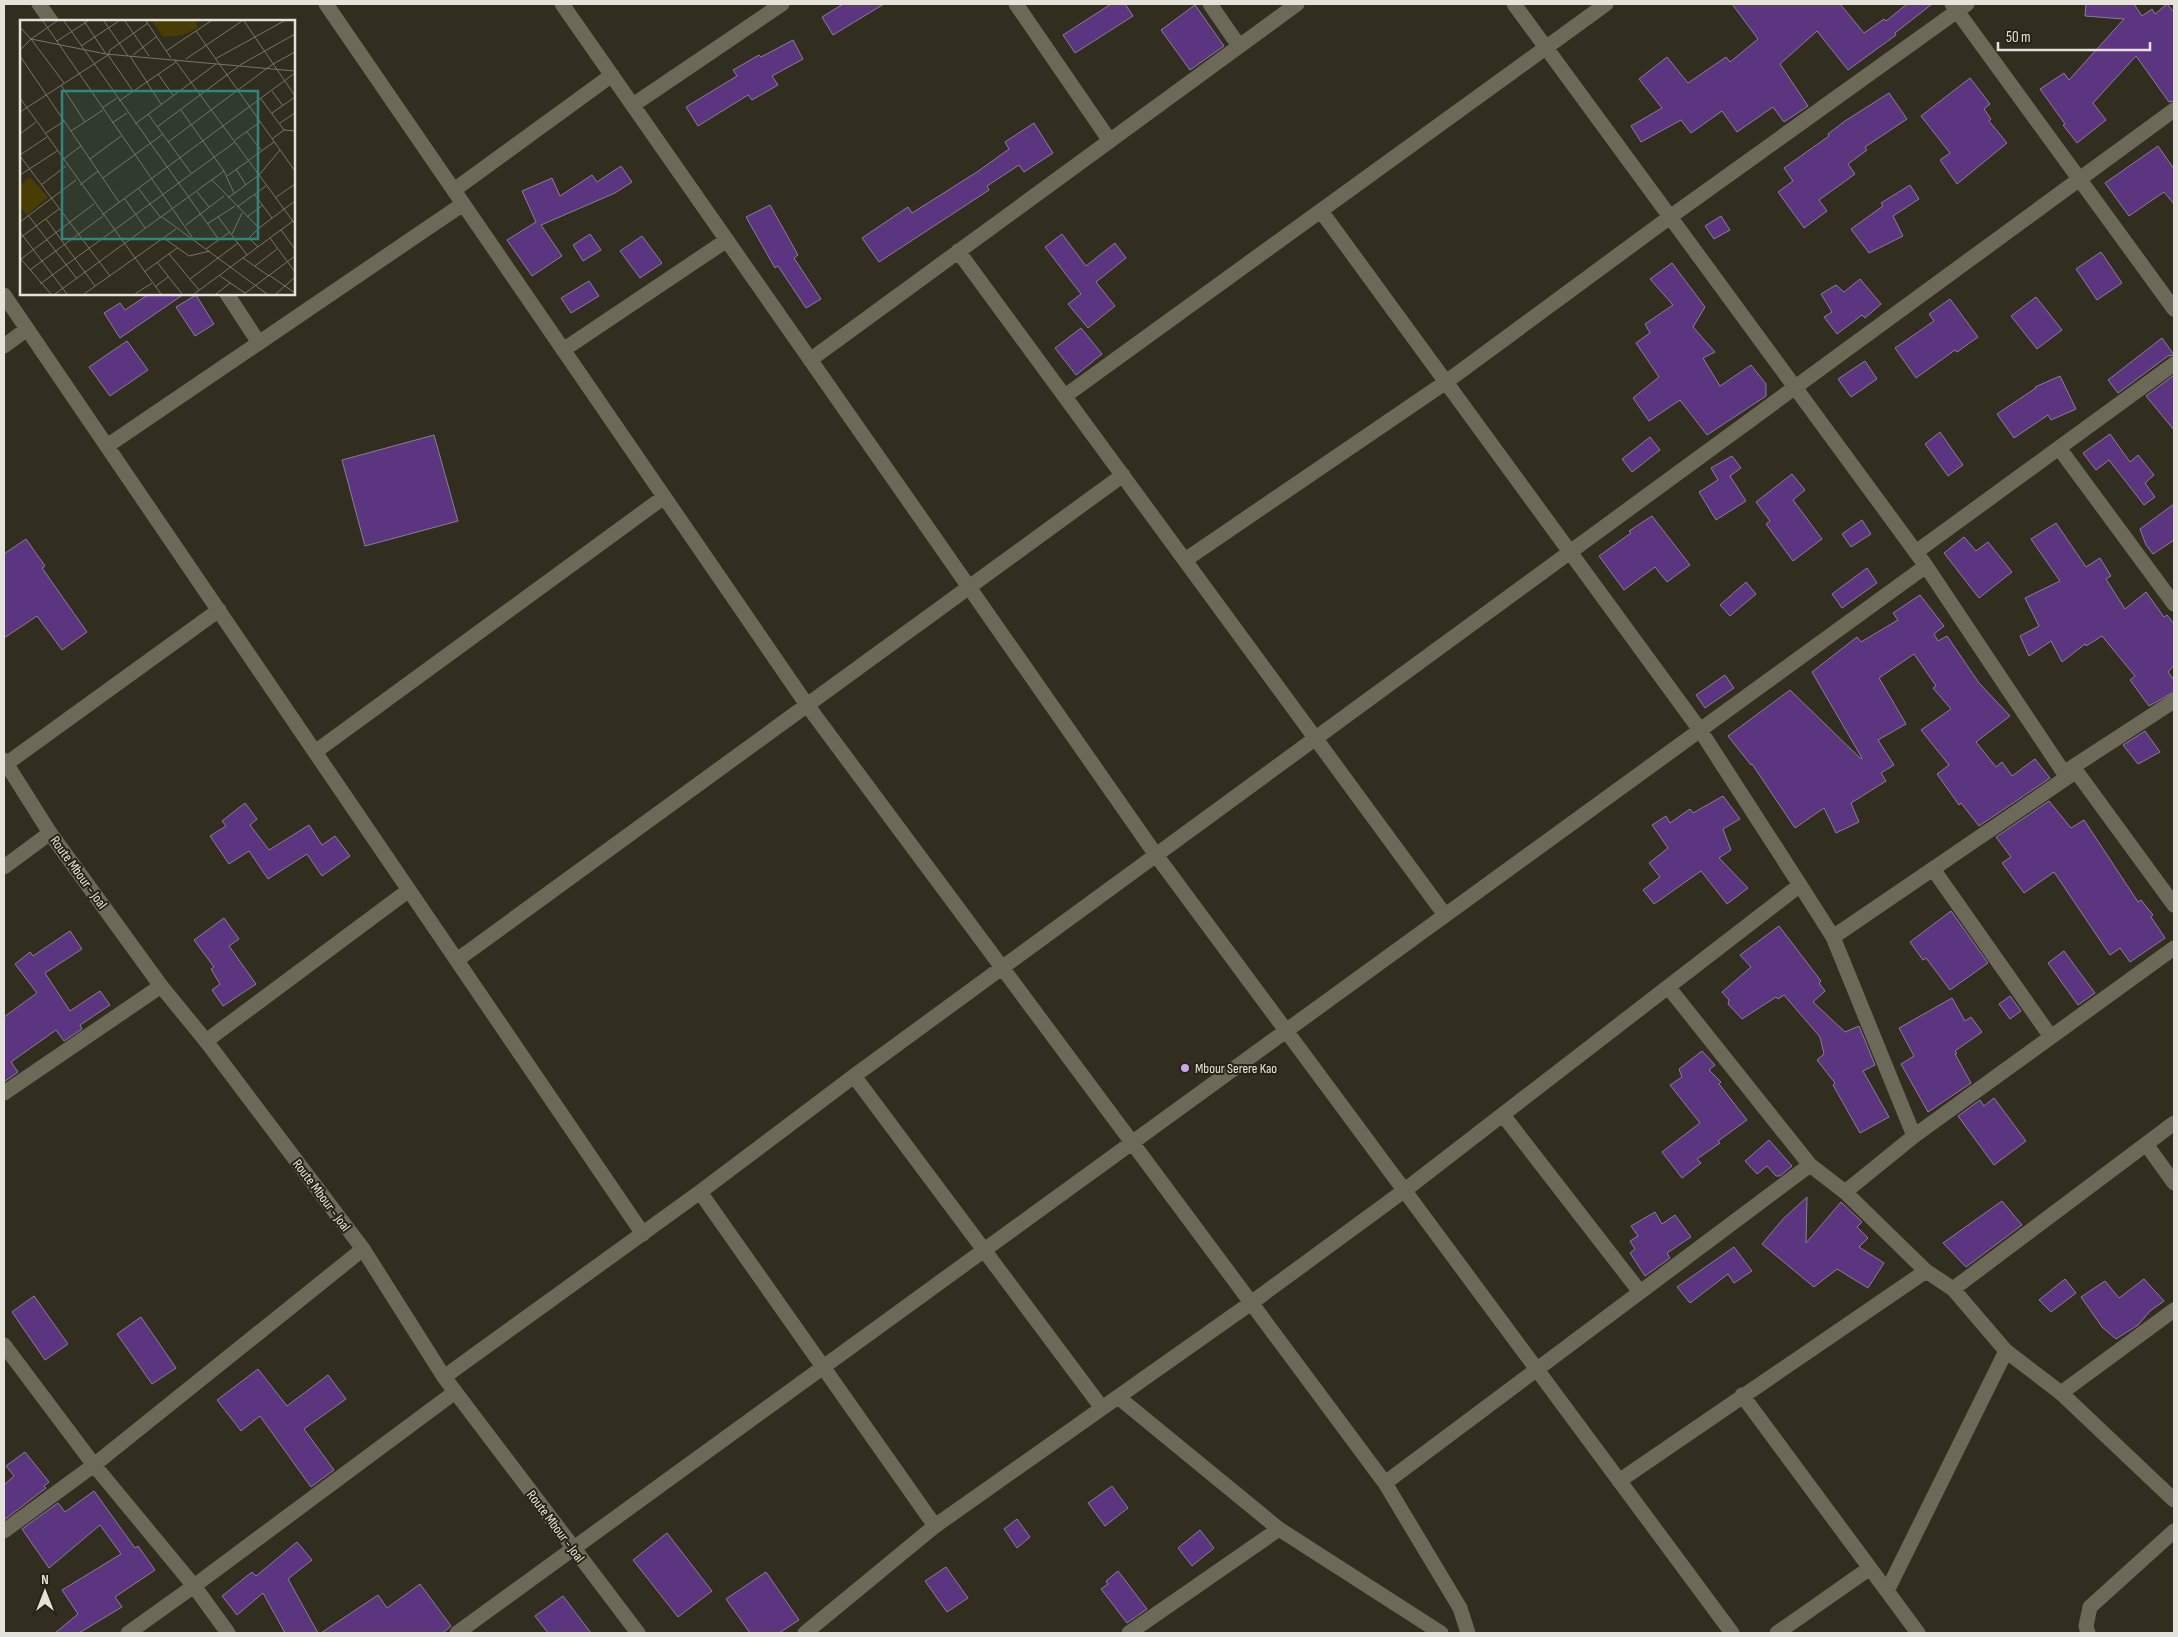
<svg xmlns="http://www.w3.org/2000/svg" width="2178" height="1637" viewBox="0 0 2178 1637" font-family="'Sofia Sans Condensed',sans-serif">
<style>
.building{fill:#5c3581;stroke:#878091}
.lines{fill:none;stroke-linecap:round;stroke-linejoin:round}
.street{stroke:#6d6959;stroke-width:15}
.secondary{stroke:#6d6959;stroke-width:15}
.poi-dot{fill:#c8a6ef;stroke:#272315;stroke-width:2}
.labels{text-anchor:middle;stroke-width:4;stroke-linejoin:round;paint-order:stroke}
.street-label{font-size:14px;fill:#e5e2d9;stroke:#272315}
.poi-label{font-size:14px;fill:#e5e2d9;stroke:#272315;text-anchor:start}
.inset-road{fill:none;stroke:#797569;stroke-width:1}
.view{fill:#2f867e;fill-opacity:0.15;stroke:#2f867e;stroke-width:2.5}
.inset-edge{fill:none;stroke:#e5e2d9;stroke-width:2.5}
</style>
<rect width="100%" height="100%" fill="#312d1f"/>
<path class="building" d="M843 4H884L833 35 822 17Z
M1111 4H1125L1133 16 1075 53 1063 35Z
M1732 4H1840L1864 33 1884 19 1886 21 1907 4H1932L1895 33 1896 35 1848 70 1817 31 1780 64 1808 106 1784 122 1773 107 1737 132 1722 111 1691 133 1681 120 1641 142 1631 126 1662 108 1639 79 1667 57 1688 83 1726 57 1730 62 1758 39Z
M2086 4H2134L2142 16 2152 9 2155 14 2167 4 2174 12V101L2169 102 2136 56 2093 103 2106 120 2077 143 2063 125 2065 124 2040 89 2064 73 2069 80 2124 19 2085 16Z
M1195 5 1224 46 1190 70 1161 30Z
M793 40 803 59 772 76 778 85 752 100 748 95 698 126 686 107 737 76 733 70 759 55 761 57Z
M1970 78 1990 104 1984 109 1991 119 1989 121 2007 143 1957 184 1940 160 1950 153 1921 116Z
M1889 93 1907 119 1865 147 1867 150 1848 164 1855 174 1819 200 1827 211 1804 228 1778 192 1793 181 1784 168 1829 136 1828 134 1845 121Z
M1034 123 1053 153 1024 172 1019 165 987 186 989 190 879 262 862 238 908 207 912 213 977 172 1009 149 1005 142Z
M2158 146 2174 169V204L2164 192 2129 216 2105 183Z
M621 166 632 182 615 193 541 225 562 256 532 276 507 240 536 222 522 191 552 178 560 196 592 175 597 182Z
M1910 185 1919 199 1893 216 1903 236 1869 253 1851 229 1883 206 1881 203Z
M770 205 798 255 794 258 821 299 806 308 778 266 775 268 746 217Z
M1721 216 1730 230 1714 239 1705 226Z
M590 234 601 250 583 261 573 245Z
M1062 234 1086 266 1115 243 1126 258 1096 282 1115 306 1088 328 1068 304 1081 294 1045 247Z
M642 236 662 263 640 278 620 251Z
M2101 252 2122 283 2097 300 2076 269Z
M1672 263 1705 307 1693 327 1715 352 1703 358 1720 386 1751 365 1766 384V396L1707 435 1680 400 1649 421 1633 398 1659 377 1636 343 1650 333 1645 324 1673 305 1650 279Z
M1860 279 1881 304 1865 318 1862 315 1837 334 1824 317 1832 312 1821 294 1836 285 1844 292Z
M589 281 599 296 571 313 561 298Z
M149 294H184L120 338 104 313 120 303 125 310Z
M196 295 214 324 195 336 176 307Z
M2036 297 2062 330 2037 349 2011 316Z
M1950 299 1978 337 1957 352 1955 350 1916 378 1895 348 1934 321 1929 314Z
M1081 328 1102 354 1076 375 1055 348Z
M2162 338 2174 355 2168 356 2118 393 2108 380Z
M127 341 148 370 110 396 89 367Z
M1865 361 1877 379 1851 397 1838 379Z
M2174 375V430L2146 396Z
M2060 376 2076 409 2051 420 2048 415 2014 438 1997 414 2036 388 2035 387Z
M1940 432 1963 465 1948 476 1925 444Z
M2110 434 2130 462 2138 455 2154 475 2145 483 2155 497 2144 505 2109 460 2096 470 2083 453Z
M434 435 458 521 365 546 342 460Z
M1650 437 1660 450 1632 472 1622 459Z
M1732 456 1741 468 1730 476 1746 501 1716 520 1699 492 1718 480 1711 468Z
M1792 474 1805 490 1793 500 1822 539 1793 561 1766 524 1770 521 1756 502Z
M2174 504V540L2153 554 2146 545 2140 529Z
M1652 516 1690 565 1667 582 1655 567 1624 590 1599 556 1631 533 1629 531Z
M1862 520 1871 534 1851 547 1842 534Z
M2056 523 2086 567 2100 558 2111 576 2106 579 2125 609 2146 592 2164 617 2167 615 2174 624V665L2168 672 2174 680V692L2149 706 2130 680 2135 676 2102 636 2086 646 2085 644 2062 662 2051 641 2029 656 2020 636 2039 626 2025 598 2060 581 2031 539Z
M1964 537 1976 551 1988 542 2012 572 1979 598 1944 553Z
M26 539 45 566 42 568 87 632 62 650 37 616 4 638V554Z
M1867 568 1877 583 1842 608 1832 594Z
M1746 582 1756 594 1730 616 1720 605Z
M1920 595 1944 626 1934 634 1938 641 1947 636 1979 683 2010 716 1976 742 1996 767 2002 762 2012 776 2035 759 2050 778 1979 826 1961 803 1959 805 1937 774 1949 765 1921 730 1951 709 1933 688 1936 686 1914 654 1879 678 1906 724 1878 740 1894 765 1881 773 1886 781 1851 803 1859 822 1836 833 1824 808 1795 828 1752 764 1751 765 1728 736 1790 690 1861 759 1862 758 1812 672 1857 637 1861 642 1898 620 1893 613Z
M1725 675 1734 688 1705 708 1696 695Z
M2145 731 2160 752 2138 764 2123 745Z
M1723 796 1740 819 1723 829 1731 850 1719 858 1748 888 1727 904 1701 871 1654 904 1643 890 1660 877 1649 863 1668 848 1652 825 1666 816 1670 823 1690 809 1693 813Z
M2049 801 2071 828 2084 820 2138 902 2141 900 2153 915 2151 917 2165 938 2130 962 2120 948 2110 955 2054 872 2024 893 2002 863 2011 857 1996 837Z
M245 803 257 819 250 825 269 850 309 825 322 845 335 836 350 856 322 876 307 854 268 879 249 851 229 864 210 836 226 826 222 821Z
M1951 911 1988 963 1950 990 1926 958 1923 960 1910 942Z
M224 918 239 939 229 946 256 984 223 1006 212 990 220 984 211 969 214 967 194 940Z
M1779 926 1821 981 1819 983 1825 991 1813 1002 1845 1032 1859 1026 1875 1065 1863 1071 1889 1117 1860 1133 1833 1085 1835 1083 1817 1060 1824 1054 1820 1037 1784 995 1778 999 1776 997 1742 1019 1728 1004 1729 1000 1722 992 1751 967 1740 955Z
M70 931 82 949 45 973 70 1011 100 991 110 1005 80 1025 82 1029 64 1041 56 1030 11 1062 18 1072 4 1082V1017L37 993 15 964 30 952 33 956Z
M2064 951 2095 993 2078 1005 2048 963Z
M2010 996 2021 1011 2010 1019 1999 1004Z
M1952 998 1965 1021 1971 1017 1982 1032 1955 1051 1957 1053 1955 1054 1971 1083 1928 1112 1901 1064 1914 1056 1899 1028Z
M1702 1051 1715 1065 1709 1070 1721 1082 1719 1084 1747 1120 1718 1141 1720 1143 1697 1159 1701 1163 1682 1178 1662 1152 1700 1123 1670 1085 1682 1077 1679 1069Z
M1994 1098 2026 1141 1994 1165 1958 1116 1980 1100 1984 1106Z
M1769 1140 1792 1166 1780 1176H1776L1767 1166 1757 1174 1745 1161Z
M1807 1197 1806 1243 1841 1202 1862 1222 1857 1227 1868 1238 1859 1247 1884 1263 1868 1288 1837 1269 1814 1287 1762 1244 1783 1219Z
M2002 1201 2022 1225 1966 1267 1943 1243Z
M1655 1212 1662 1224 1675 1215 1691 1237 1667 1253 1670 1258 1645 1276 1630 1253 1635 1249 1630 1241 1638 1236 1631 1226Z
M1734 1247 1752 1271 1734 1283 1728 1274 1690 1303 1677 1287Z
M2065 1279 2076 1293 2051 1312 2039 1300Z
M2144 1279 2164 1301 2150 1311 2138 1325 2116 1339 2102 1327 2081 1297 2105 1281 2119 1298Z
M34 1296 68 1344 45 1360 12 1312Z
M141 1317 176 1368 152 1384 117 1334Z
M258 1369 287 1406 328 1375 346 1399 304 1429 334 1470 311 1487 260 1416 241 1431 217 1400Z
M25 1452 49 1482 44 1486 46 1488 4 1520V1485L14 1476 6 1466Z
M1112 1486 1128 1508 1105 1526 1088 1503Z
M94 1491 135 1548 138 1546 155 1570 115 1597 122 1607 79 1633H55L78 1614 62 1590 121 1554 100 1525 49 1568 22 1529 58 1503 65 1512Z
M1017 1519 1030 1537 1017 1548 1004 1529Z
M1200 1530 1214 1548 1192 1566 1178 1548Z
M667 1533 712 1591 678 1617 633 1560Z
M297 1542 312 1560 288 1579 318 1633H285L263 1593 237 1615 222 1596 252 1572 256 1576Z
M946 1567 968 1598 947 1612 925 1581Z
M1118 1571 1147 1609 1127 1623 1101 1589 1108 1584 1106 1581Z
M766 1572 799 1620 779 1633H750L726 1599Z
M420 1584 451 1626 443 1633H321L378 1595 387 1608Z
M563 1596 591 1633H548L535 1616Z"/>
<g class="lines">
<path class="street" d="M39 4 51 21
M326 4 807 705 1385 1483 1460 1608 1468 1633
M562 4 1156 855 1732 1633
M1016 4 1110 141
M1210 4 1239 46
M1514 4 1926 566 2064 773 2076 771 2174 905
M1952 4 2174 309
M633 105 782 4
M454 190 612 75
M1321 211 1700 730 1800 885 1833 937 1914 1136
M958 251 1445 915
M227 294 259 343
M4 295 643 1234
M4 346 27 329
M563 350 727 240
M810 360 1297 4
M1065 396 1606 4
M107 446 463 204
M2059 448 2174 604
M1916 552 2174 364
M1185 560 1446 382 1670 217 1967 4
M315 752 664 497
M6 764 219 610
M2065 772 2174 701
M4 867 50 833
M1933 869 2051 1037
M1833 937 2075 772
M457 960 1123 475
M1669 988 1810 1165 1845 1192 1926 1271 1953 1289 2006 1351 2061 1393 2174 1500
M206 1041 409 890
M854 1076 1102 1408
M4 1093 161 986
M1503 1115 1640 1292
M2146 1144 2174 1183
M700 1192 935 1526
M1845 1192 1914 1136 2174 948
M1953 1289 2174 1123
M4 1345 94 1465 194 1586 228 1633
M444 1377 700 1192 854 1076 2174 110
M2061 1393 2174 1310
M1742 1395 1918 1633
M1118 1397 1279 1529 1441 1633
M1619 1481 1926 1271
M1385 1483 1810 1165
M4 1531 94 1465 363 1249
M1887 1591 2006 1351
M128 1633 194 1586 455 1392
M457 1633 1926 566
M805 1633 935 1526 1251 1303 1405 1190 1800 885
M1129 1633 1279 1529
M1777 1633 1870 1568
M2088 1633 2086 1626 2090 1607 2174 1531"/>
<path class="secondary" d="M4 760 50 833 161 986 206 1041 363 1249 444 1377 638 1633"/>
</g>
<circle class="poi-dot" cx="1185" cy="1068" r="5"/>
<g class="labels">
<g class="street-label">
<text transform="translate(79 872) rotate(54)" y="5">Route Mbour - Joal</text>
<text transform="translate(322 1195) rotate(53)" y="5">Route Mbour - Joal</text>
<text transform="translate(556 1526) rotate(53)" y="5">Route Mbour - Joal</text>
</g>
<g class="poi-label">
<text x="1195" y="1073">Mbour Serere Kao</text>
</g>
</g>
<g transform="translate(20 20)">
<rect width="275" height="275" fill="#312d1f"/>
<path d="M132 1H176L178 8 163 15 143 17ZM10 157 28 177 7 195 0 187V165Z" fill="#493d04"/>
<path class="inset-road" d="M23 1 174 220M44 1 199 220M64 1 86 34M84 1 108 36M105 1 129 36M126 1 151 38M224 1 275 76M0 7 11 19 0 30M176 11 275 151M11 19 86 34 275 51M11 19 44 63M11 19 37 1M37 21 68 1M61 26 99 1M146 31 191 1M88 35 113 71M113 35 136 17M0 36 99 182M110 36 141 84M154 39 275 204M166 39 222 1M195 39 264 1M220 45 275 14M138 54 153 75M41 65 65 102M252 71 263 86M0 78 141 274M241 79 264 110M99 81 156 42M82 88 97 78M161 90 204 151 214 173M0 92 88 35 90 30 128 3M252 93 275 77M128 94 171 153M92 103 107 93M260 103 275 93M115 104 196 44M137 107 219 46M51 111 83 90M227 112 241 130M26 113 44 101M0 114 16 102M252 119 264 110 275 111M215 120 240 102M148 122 253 44 275 32M0 135 27 117M0 136 90 256M70 139 101 116M42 140 61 126M229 140 254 122M216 149 226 165M0 155 37 131M207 156 228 141M83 158 143 114M192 160 239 208 275 181M21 165 46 146M60 165 78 151M118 168 141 198M177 172 189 187M235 175 252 198M208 178 239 155 260 130M255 178 275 164M105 179 125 208M217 187 246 166M8 195 57 259M82 195 275 53M142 197 247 274M198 197 227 235M227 197 243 185M26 199 75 266M0 202 56 160M187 204 215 186M166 205 204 176M261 210 275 229M0 212 47 274M212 214 222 193M0 218 39 189M144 218 169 236 190 231M250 218 275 252M238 227 229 218 239 208M186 229 210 212M149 234 179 270M0 238 31 274M223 238 249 256M1 239 74 184M137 242 162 274M235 246 257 229M10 250 83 196M124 252 157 228M249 255 275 273M200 256 225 273M170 259 218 223M20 264 215 122M135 267 148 257M35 274 204 151M64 274 156 209M115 274 132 263M174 274 273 201M196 274 210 263M224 274 275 236M256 274 275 257"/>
<path class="view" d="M42 71H238V219H42Z"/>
<rect width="275" height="275" class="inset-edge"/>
</g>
<rect width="2178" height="1637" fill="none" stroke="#e5e2d9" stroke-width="10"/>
<g transform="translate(45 1592)" stroke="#272315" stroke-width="4" paint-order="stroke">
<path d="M0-4L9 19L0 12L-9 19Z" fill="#e5e2d9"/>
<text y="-8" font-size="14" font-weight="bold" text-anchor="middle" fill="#e5e2d9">N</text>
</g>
<path d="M1998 42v8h152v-8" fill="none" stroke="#e5e2d9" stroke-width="2.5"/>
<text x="2006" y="42" font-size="15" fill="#e5e2d9" stroke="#272315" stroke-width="4" paint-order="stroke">50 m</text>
</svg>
